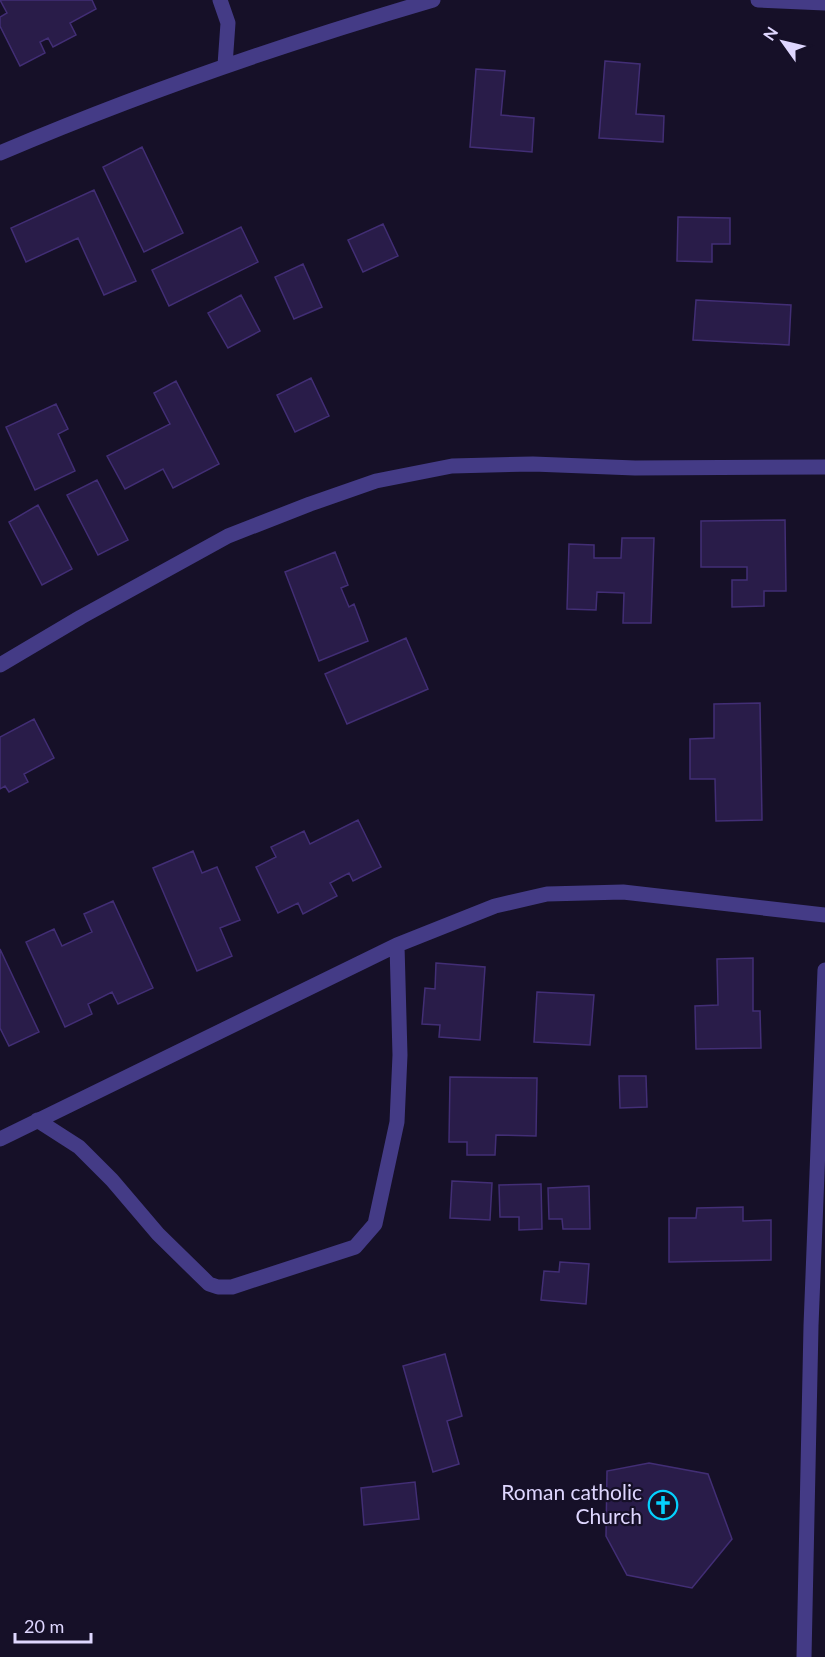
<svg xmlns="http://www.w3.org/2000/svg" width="825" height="1657" viewBox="0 0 825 1657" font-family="Lato,sans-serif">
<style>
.building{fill:#291c49;stroke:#422e75;stroke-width:1.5}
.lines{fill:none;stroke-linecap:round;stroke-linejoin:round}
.street{stroke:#443b86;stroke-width:15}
.labels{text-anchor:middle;stroke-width:4.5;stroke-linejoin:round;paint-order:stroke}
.poi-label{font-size:21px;fill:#dfd7ff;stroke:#161028;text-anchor:end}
</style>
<rect width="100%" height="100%" fill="#161028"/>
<path class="building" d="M0 0H92L96 9 70 23 76 35 53 47 48 38 40 42 45 53 20 66 0 26V17L7 13Z
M605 61 640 64 636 114 664 116 663 142 599 138Z
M476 69 505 71 501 115 534 118 532 152 470 147Z
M142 147 183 233 144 252 103 167Z
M94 190 136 281 104 295 78 238 26 262 11 228Z
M678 217 730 218V244H712V262L677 261Z
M383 224 398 256 363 272 348 240Z
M241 227 258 262 169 306 152 270Z
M303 264 322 307 294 319 275 277Z
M241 295 260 331 228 348 208 313Z
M696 300 791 305 789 345 693 340Z
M311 378 329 416 295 432 277 395Z
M176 381 219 464 173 488 163 469 125 489 107 456 170 424 154 393Z
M56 404 68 429 58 434 75 471 35 490 6 427Z
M97 480 128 540 98 555 67 495Z
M38 505 72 569 42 585 9 522Z
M785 520 786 591H764V606L732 607V580H747V567H701V521Z
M622 538H654L651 623H623L624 593 597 592 596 610 567 609 569 544 594 545V558H621Z
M335 552 348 585 341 588 349 607 354 604 368 641 319 661 285 572Z
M406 638 428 689 347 724 325 674Z
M760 703 762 820 716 821 715 779H690V739L714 738V704Z
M34 719 54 758 24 774 28 782 9 792 5 786 0 789V737Z
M358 820 381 867 353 881 349 873 330 883 337 896 303 914 298 903 278 913 256 867 276 857 271 847 304 831 310 844Z
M193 851 202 873 217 867 240 920 220 928 232 956 197 971 153 868Z
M113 901 153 988 118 1004 112 992 88 1004 92 1014 65 1027 26 942 54 929 62 946 92 932 84 914Z
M0 949 39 1032 9 1046 0 1028Z
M753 958V1011H760L761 1048 696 1049 695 1006 718 1005 717 959Z
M436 963 485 967 480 1040 439 1037 440 1025 422 1024 425 988 435 989Z
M537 992 594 995 590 1045 534 1042Z
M619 1076H646L647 1107 620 1108Z
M450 1077 537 1078 536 1136 496 1135 495 1155H467V1142H449Z
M452 1181 492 1183 490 1220 450 1218Z
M541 1184 542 1229 519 1230V1217H500L499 1185Z
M589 1186 590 1229H563L562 1219H549L548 1188Z
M743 1207V1221L771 1220V1260L669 1262V1218H696L697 1208Z
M560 1262 589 1264 586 1304 541 1300 544 1271 559 1272Z
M445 1354 462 1416 447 1421 459 1464 433 1472 403 1366Z
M649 1463 708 1474 732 1539 692 1588 627 1575 606 1536 607 1471Z
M415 1482 419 1519 364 1525 361 1488Z"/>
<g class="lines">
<path class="street" d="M220 0 228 23 225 65
M758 0 825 3
M0 153C141 93 286 43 433 0
M0 665 81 617 228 536 310 504 376 481 452 466 533 464 635 468 825 467
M37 1120 79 1147 112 1180 158 1234 209 1284 218 1287H232L355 1247 375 1224 397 1122 400 1055 397 945
M0 1139 397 945 495 906 547 894 623 892 825 915
M804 1657 811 1326 825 970"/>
</g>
<defs>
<g id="church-ring" transform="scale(1.5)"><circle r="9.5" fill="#161028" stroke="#05d0fd" stroke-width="1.5"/><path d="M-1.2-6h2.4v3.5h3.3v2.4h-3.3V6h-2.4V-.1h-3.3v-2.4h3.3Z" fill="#05d0fd"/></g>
</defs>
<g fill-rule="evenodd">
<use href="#church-ring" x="663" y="1505"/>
</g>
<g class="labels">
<g class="poi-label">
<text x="642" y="1500">Roman catholic<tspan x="642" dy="24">Church</tspan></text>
</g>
</g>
<g transform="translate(783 42) rotate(304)" stroke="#161028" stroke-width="4.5" paint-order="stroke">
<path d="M0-4.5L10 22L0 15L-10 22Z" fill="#dfd7ff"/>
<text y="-9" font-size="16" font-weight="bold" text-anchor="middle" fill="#dfd7ff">N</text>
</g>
<path d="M15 1633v9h76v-9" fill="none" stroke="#dfd7ff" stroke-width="3"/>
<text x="24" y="1633" font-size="18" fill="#dfd7ff" stroke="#161028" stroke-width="4.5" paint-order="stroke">20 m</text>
</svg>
